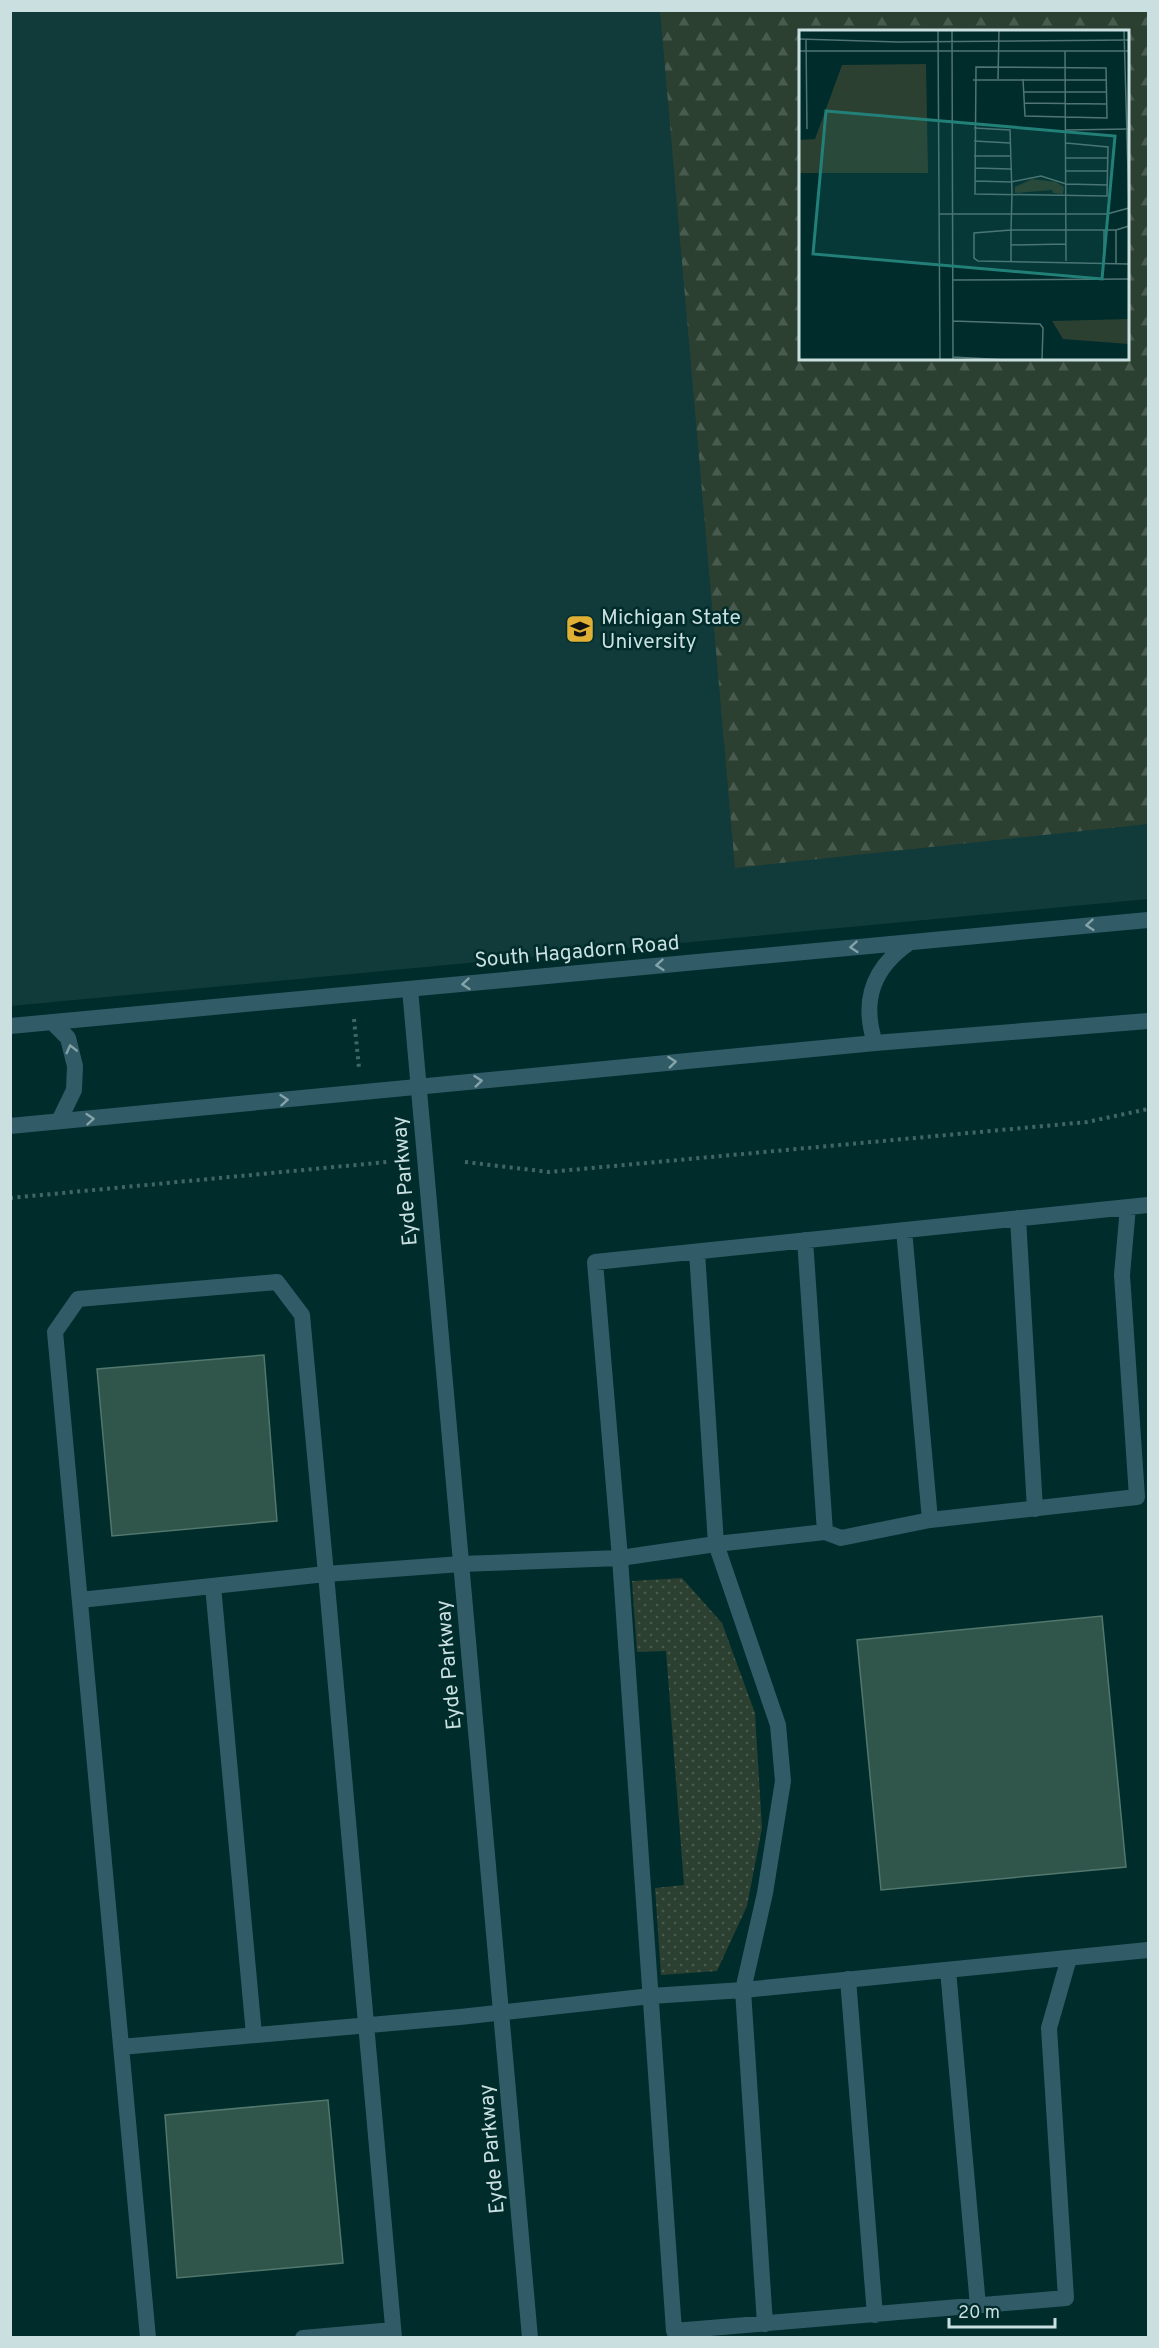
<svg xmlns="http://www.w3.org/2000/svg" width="1159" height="2348" viewBox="0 0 1159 2348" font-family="Overpass,sans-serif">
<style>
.built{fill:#113a3a;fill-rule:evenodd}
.forest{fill:url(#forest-firs);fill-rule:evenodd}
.park{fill:url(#park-dots)}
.building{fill:#30554b;stroke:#52776c;stroke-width:1.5}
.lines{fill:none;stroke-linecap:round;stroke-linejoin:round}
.path{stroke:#426666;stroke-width:4;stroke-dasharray:3 4.5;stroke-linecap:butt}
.service{stroke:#315b67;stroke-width:16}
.minor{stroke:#315b67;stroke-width:16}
.tertiary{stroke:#315b67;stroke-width:16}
.oneway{stroke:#85a4a9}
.labels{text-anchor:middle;stroke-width:5;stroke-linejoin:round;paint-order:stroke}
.poi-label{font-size:21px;fill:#cadfdf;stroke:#002c2c;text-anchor:start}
.street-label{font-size:21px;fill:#cadfdf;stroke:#002c2c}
.inset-road{fill:none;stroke:#517474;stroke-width:1.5}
.view{fill:#228079;fill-opacity:0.15;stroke:#228079;stroke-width:3}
.inset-edge{fill:none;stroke:#cadfdf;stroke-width:3}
</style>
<defs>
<pattern id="forest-firs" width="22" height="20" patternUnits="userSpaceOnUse" patternTransform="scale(1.5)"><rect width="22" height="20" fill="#2b4031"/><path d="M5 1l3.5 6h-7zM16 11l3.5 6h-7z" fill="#485b4e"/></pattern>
<pattern id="park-dots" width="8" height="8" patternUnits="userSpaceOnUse" patternTransform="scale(1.5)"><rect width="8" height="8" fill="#2b4031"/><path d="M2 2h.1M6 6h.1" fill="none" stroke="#485b4e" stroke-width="1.8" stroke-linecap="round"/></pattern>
</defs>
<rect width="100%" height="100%" fill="#002c2c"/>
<path class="built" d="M11 11H1148V899L11 1006ZM800 32H1128V358H800Z"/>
<path class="forest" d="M660 11H1148V824L735 868ZM800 32H1128V358H800Z"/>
<path class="park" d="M682 1578 722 1623 755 1713 762 1828 747 1906 717 1971 661 1975 655 1888 684 1885 666 1651 637 1652 632 1581Z"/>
<path class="building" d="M264 1355 277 1521 112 1536 97 1369Z
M1102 1616 1126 1867 881 1890 857 1640Z
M328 2100 343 2263 177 2278 165 2115Z"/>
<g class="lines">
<path class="path" d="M354 1019 359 1068
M465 1162 549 1172 1087 1122 1148 1109
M10 1198 387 1162"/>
<path class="service" d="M1018 1218 1035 1509
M904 1230 930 1520
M805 1240 825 1532
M697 1252 716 1544 778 1725 783 1781 765 1893 743 1990 765 2324
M213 1586 254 2035
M80 1600 326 1574 394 2338
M1069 1958 1049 2028 1066 2298 674 2331 620 1558 595 1262 1148 1205
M948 1970 978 2306
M848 1979 875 2315
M121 2047 460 2017 651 1996 743 1990 1148 1950
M148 2338 55 1332 78 1299 277 1282 302 1315 326 1574 461 1564 620 1558 716 1544 825 1532 841 1538 930 1520 1137 1497 1122 1275 1128 1207
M303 2338 393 2330"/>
<path class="minor" d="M410 989 530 2338"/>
<path class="tertiary" d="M52 1022 68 1038 75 1066 74 1090 59 1121
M10 1026 1148 920
M875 1043C861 1000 873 968 909 943
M10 1126 875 1043 1148 1021"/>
</g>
<defs><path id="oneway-chevron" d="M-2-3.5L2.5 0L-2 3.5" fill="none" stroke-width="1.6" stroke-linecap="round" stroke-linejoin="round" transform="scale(1.5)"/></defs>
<g class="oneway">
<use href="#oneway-chevron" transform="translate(1090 925) rotate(175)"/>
<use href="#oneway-chevron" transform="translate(854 947) rotate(175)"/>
<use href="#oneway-chevron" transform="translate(660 965) rotate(175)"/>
<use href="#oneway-chevron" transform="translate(466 984) rotate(175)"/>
<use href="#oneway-chevron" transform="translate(71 1049) rotate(-104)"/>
<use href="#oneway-chevron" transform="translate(672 1062) rotate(-6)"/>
<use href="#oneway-chevron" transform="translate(478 1081) rotate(-6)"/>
<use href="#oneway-chevron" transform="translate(284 1100) rotate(-5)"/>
<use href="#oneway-chevron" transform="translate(90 1119) rotate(-5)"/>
</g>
<defs>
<g id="university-square" transform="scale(1.5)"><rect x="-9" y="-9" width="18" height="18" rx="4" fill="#e0b034" stroke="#002c2c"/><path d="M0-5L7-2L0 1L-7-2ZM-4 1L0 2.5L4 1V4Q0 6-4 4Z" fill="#111"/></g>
</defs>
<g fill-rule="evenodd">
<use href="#university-square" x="580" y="629"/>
</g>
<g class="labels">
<g class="poi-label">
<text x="601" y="624">Michigan State<tspan x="601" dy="24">University</tspan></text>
</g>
<g class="street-label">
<text transform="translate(577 951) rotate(-5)" y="7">South Hagadorn Road</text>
<text transform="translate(404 1181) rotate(-95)" y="7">Eyde Parkway</text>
<text transform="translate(448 1665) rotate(-95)" y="7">Eyde Parkway</text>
<text transform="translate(491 2149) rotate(-95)" y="7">Eyde Parkway</text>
</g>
</g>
<g transform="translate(799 30)">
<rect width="330" height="330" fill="#002c2c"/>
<path d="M127 34 129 143H0V110L16 109 43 35ZM330 289V314L264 309 253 291Z" fill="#2b4031"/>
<path d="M233 149 257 152 265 157 264 164 254 163 253 160 216 163V157Z" fill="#2b4031"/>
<path class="inset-road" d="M139 0 141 330M153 0 154 330M325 0 330 178M0 9 99 12 330 10M7 10 8 99M0 21H330M266 21 267 231M199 49 200 0M224 49 226 86 308 88 307 38 177 37 176 164 308 166 309 117 267 113M174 50H308M224 62H308M225 73 308 74M175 98 211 100 213 164 212 200 175 203V228L179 231 330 234M267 100 329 99M175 111 211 113M175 126H211M267 128H309M176 138 212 139M267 141H309M176 151 212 152 242 146 267 154 309 155M140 184H308L330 178M317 200V233M212 215 267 214M212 231V200H317L330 196M305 231V200M153 250 330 249M154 291 241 294 244 298 243 330M154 327 208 330"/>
<path class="view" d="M27 81 316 106 303 249 14 224Z"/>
<rect width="330" height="330" class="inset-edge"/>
</g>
<rect width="1159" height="2348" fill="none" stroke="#cadfdf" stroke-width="24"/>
<path d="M949 2318v9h106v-9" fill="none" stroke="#cadfdf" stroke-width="3"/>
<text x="958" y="2318" font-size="18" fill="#cadfdf" stroke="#002c2c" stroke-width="4.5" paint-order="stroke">20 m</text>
</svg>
